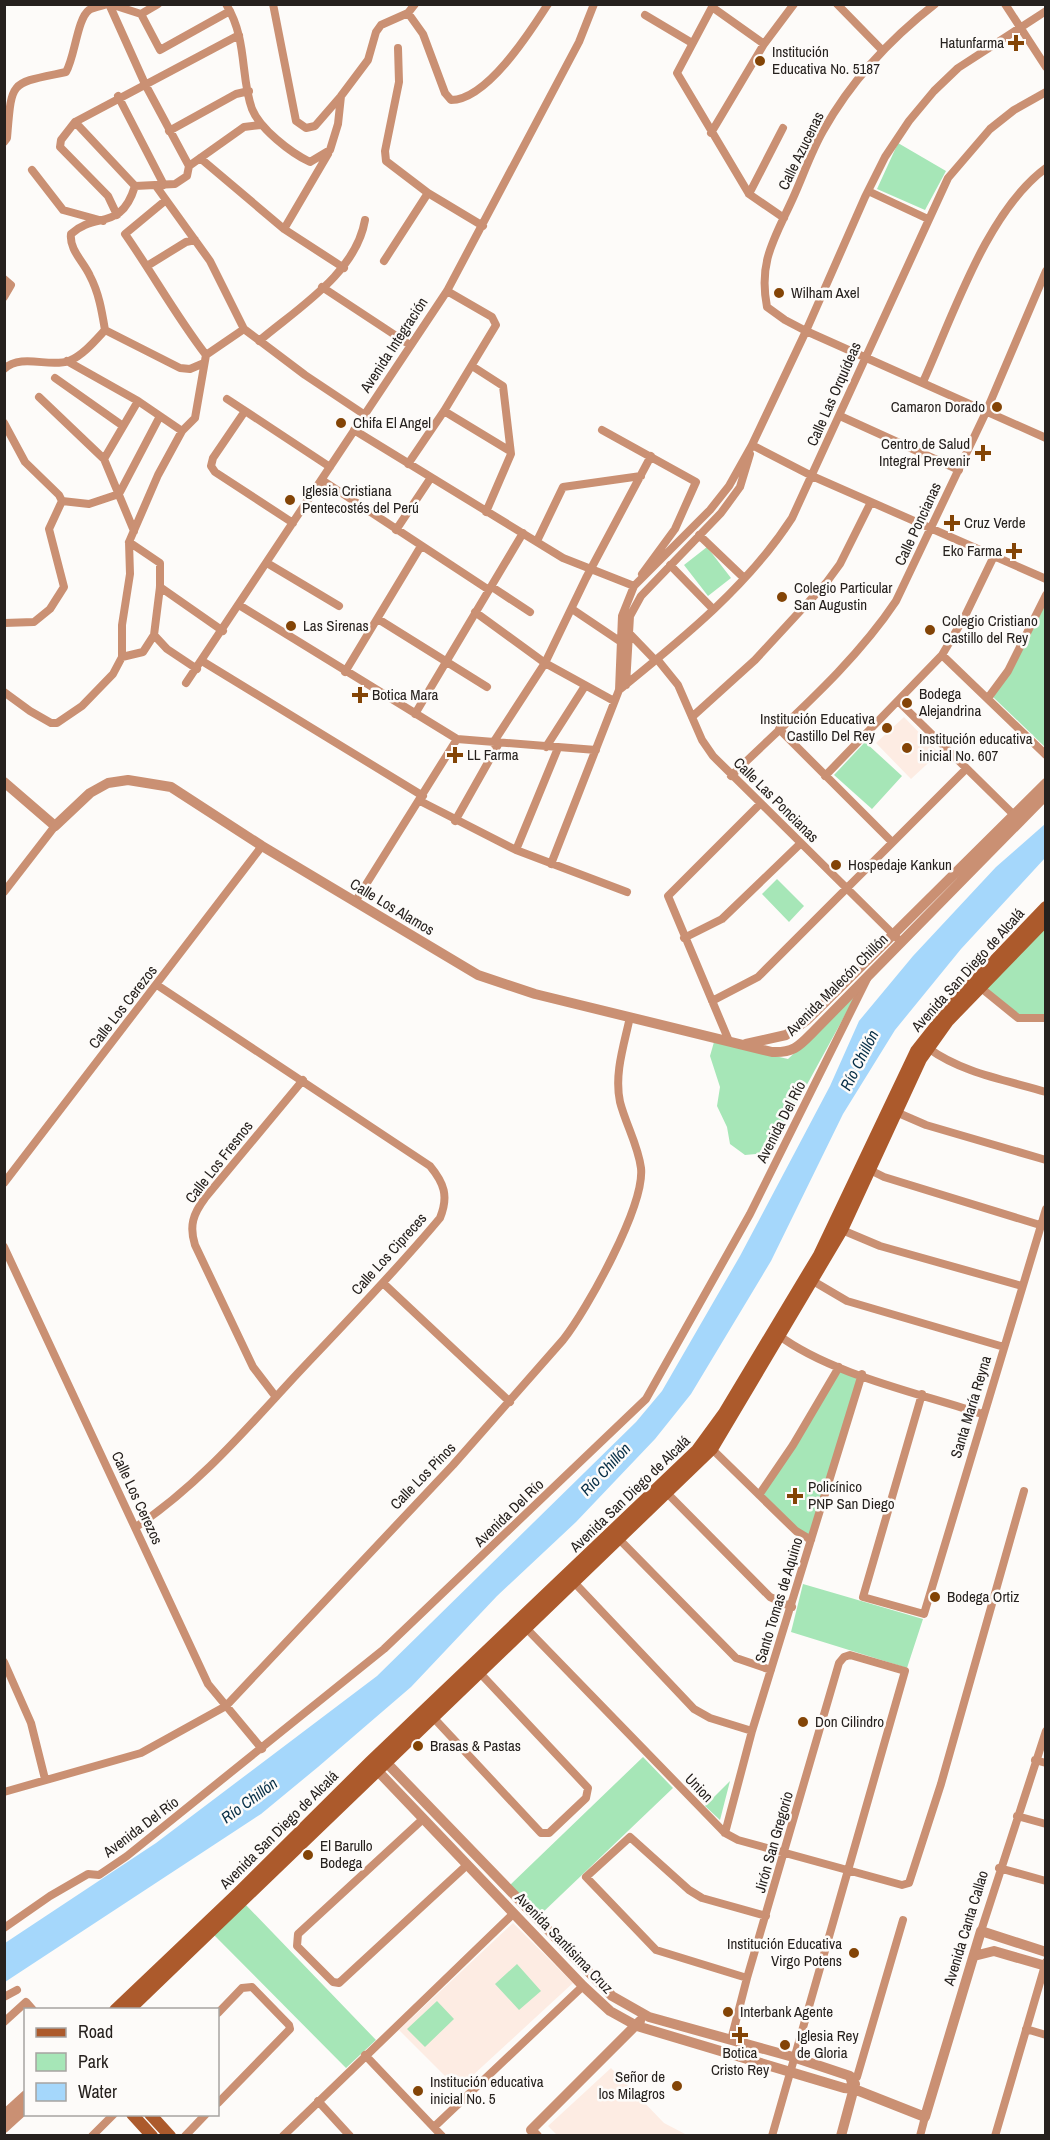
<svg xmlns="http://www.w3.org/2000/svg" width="1050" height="2140" viewBox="0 0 1050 2140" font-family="'Archivo Narrow',sans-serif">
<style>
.built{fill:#fdece3}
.green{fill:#a6e6b7}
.water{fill:#a5d7fb}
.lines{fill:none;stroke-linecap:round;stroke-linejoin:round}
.minor{stroke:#ca9073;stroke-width:8}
.tertiary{stroke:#ca9073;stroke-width:10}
.secondary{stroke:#ac5a2c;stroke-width:12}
.poi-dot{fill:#834406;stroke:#fdfbf9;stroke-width:2}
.labels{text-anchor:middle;stroke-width:5;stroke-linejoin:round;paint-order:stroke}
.poi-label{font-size:15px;fill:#26211e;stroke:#fdfbf9;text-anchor:start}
.street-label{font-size:15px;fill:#26211e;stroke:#fdfbf9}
.water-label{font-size:16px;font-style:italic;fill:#052d45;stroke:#fdfbf9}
</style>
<rect width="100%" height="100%" fill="#fdfbf9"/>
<path class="built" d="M904 717 939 753 911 779 876 743Z
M513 1923 573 1983 458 2089 399 2030Z
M611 2068 664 2123 687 2135H557L548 2126Z"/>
<path class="green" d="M898 143 946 171 925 210 877 189Z
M707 547 731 578 708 596 684 565Z
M1045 603V747L993 697Z
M865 742 902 776 872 809 834 775Z
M777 879 804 906 789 922 762 894Z
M1045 925V1016H1020L985 989Z
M856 995 775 1143 766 1153 745 1155 730 1144 727 1127 717 1106 720 1087 710 1056 714 1042 788 1059Z
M840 1371 858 1376 809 1536 797 1528 762 1495Z
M803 1584 923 1619 907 1668 791 1632Z
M643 1757 673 1788 539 1916 510 1885Z
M730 1781 720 1820 705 1806Z
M245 1904 376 2040 346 2068 213 1934Z
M517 1964 541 1991 519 2010 495 1984Z
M437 2001 454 2019 425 2047 407 2029Z"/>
<path class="water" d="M1045 824V858L961 949 895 1030 843 1114 771 1261 691 1394 655 1439 576 1522 497 1596 411 1687 318 1767 261 1814 5 1982V1943L156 1843 377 1676 636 1422 662 1391 740 1256 830 1086 859 1021 913 956 996 867Z"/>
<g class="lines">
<path class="minor" d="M110 4 141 14 158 4
M226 4C248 40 240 76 252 109 260 129 291 153 310 162L330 150 338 124 341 96 368 60 376 32 381 25 408 13 415 4
M273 4 296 121 306 128 315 126 341 96
M837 4 882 50
M935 4C890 39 851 81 823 131 811 152 803 176 793 198 775 238 758 261 767 307L785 320 806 331 1046 438
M1005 4 1046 67
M408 13 423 34 445 93 451 100C487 100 530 32 548 4
M141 14 160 50 230 11
M645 15 692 43
M764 44 712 7 677 73 749 194 784 218
M398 48 399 82 385 151 386 161 428 193 483 226
M118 96 164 185
M75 122 135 186
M169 131 236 94 249 91
M711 133 764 44 794 4
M4 142 7 138C12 79 9 84 66 72 75 57 77 19 89 10 94 7 102 6 108 4
M200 158 284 229 344 268
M189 166 244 127 261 125
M32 170 63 210 103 221
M156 186 210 261 244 329 305 375 365 415
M868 191 928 219
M749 194 783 128
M166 200 125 234C153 274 176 316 206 355
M117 215 108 196 60 147 61 140 75 122 239 35
M284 229 328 154
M384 261 428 193
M147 266 186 242 195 240
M4 279 11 285 4 297
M322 287 410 345
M105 330 180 368 190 369 204 363
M259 341C298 308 356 273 365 220
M67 361 138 401 182 431
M472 366 503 386 511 454 486 512
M4 369C22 353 49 368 69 361 83 355 94 342 105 330 102 312 99 293 90 276 84 262 69 250 71 234 96 211 121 232 135 186L175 184 187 176 189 166 145 84 109 4
M55 378 123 426
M923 382C953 316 987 211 1046 168
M39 397 104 459 134 531
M227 399 330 467
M245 411 213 458 211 466 215 472 293 523
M444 411 510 451
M840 416 959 470
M4 423 25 462 59 495 62 501 49 529 64 587 50 609 34 622 4 623
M354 430 563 558 634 586
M602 430 696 482 675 529 642 574
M752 445 812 476 1046 579
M104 459 138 401
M408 464 444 411 496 325 492 317 447 291
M322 480 489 590
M62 501 89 504 119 494 160 416
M396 530 430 479
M699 535 744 578
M537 541 563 487 641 476
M129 542 160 563V587L154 635 167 649 197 669
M267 563 339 606
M670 565 713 609
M160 587 223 631
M492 587 530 612
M239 605 457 739 596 750
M572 609 621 642
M475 612 545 663 614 701
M378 619 487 687
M629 633 655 660
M942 655 1046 755
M122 657 143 652 154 635
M657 659 678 685 702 740 713 756 901 942
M202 661 423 796
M345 672 421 546
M186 683 447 291 579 42 594 4
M626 685 630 616 641 596 721 513 740 487 750 454
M619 690C682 639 748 586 792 518L948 178 990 129 1014 110 1046 92
M4 692 30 711 51 723H57L82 706 113 674 122 657V625L130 574 129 542 158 475 182 431 195 418 206 355 244 329
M988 698 1008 671 1046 595
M899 702 1014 815
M415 714 523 533
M692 717 755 660 826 583 840 564 871 502
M779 729 892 842
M493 743 545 663 586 578 651 456
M546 747 585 686
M731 776C787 721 852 667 896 601L986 412 1046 271
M825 776 942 655 965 616 994 556
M420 801 516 850 627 892
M455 821 499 743
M516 850 558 748
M551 864 619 690 622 616 634 586 710 510 729 486 752 445 806 331 865 197 885 157 909 121 934 91 958 68 1046 11
M4 892 55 826
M355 902 457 739
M684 938 722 919 801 843
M981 988 1018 1018H1046
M712 1001 758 977 966 769
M729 1041 668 896 760 804
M928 1048C962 1073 1006 1080 1046 1092
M896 1112 926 1125 1046 1160
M870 1170 884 1177 1040 1225
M4 1183 262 846
M842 1230 880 1246 1022 1286
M4 1247 208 1684 262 1749
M813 1281 847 1301 1004 1347
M383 1283 510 1402
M777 1334C829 1374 919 1393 982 1414
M922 1394 863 1597 924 1614 1046 1209
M276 1397 253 1367 195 1245C189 1226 193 1214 205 1198L303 1080
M712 1449 796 1531 811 1540
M667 1493 770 1597 792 1607
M759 1495 793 1445 839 1367
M136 1527C199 1485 247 1428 298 1373 346 1322 395 1272 440 1218 449 1196 444 1183 430 1166L157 985
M615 1535 736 1658 771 1670
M570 1578 694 1709 710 1718 752 1731
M525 1627 725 1833 738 1840 902 1885 909 1883 941 1784 1024 1491
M4 1662 31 1723 45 1779
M430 1714 541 1833H549L586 1798 588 1788 479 1672
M1035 1760 1046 1763
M4 1792 141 1753 226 1706 453 1465 563 1340C587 1310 645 1205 641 1168 638 1145 626 1125 620 1102 614 1074 624 1045 630 1017
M1017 1816 1046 1824
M423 1819 298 1934 297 1946 333 1982 339 1983 467 1865
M725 1833 752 1731 862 1374
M999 1868 1046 1881
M4 1928 50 1896 88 1874 99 1875 127 1856 384 1649 646 1399 750 1214 867 979
M981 1931 1046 1731
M747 1978 656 1950 586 1877 630 1837 689 1890 702 1898 766 1916
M4 1997 17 1990
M218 2013 242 1988 252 1987 289 2025 290 2029 218 2103
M4 2022 26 2002 33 2010
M1026 2029 1046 2035
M731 2040 747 1978 839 1663 844 1657 850 1655 905 1671 772 2136
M365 2055 442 2136
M857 2077 903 1920
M318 2101 350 2136
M434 2127 583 1986
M92 2136 114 2114
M185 2136 206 2114
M283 2136 513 1914
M920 2136 925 2117
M995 2136 1046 1962"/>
<path class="tertiary" d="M4 782 55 826 90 793 108 783 128 780 171 787 262 846 478 975 535 994 772 1052C795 1053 800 1045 815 1030L1046 795
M746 1044 786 1035 807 1020 1046 783
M382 1758 612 1996 649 2017 793 2057 850 2076 854 2089
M373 1766 583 1986 610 2011 637 2026 844 2088 854 2089 925 2117 981 1931 1046 1952
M974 1956 994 1951 1046 1966
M4 2115 26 2095
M4 2128 26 2108
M537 2136 531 2130 640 2021
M841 2136 855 2084"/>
<path class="secondary" d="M115 2010 238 1893 370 1762 697 1450 724 1413 819 1255 916 1051 953 1004 1046 907
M129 2010 712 1449 842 1230 921 1059 948 1021 1046 920
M132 2114 152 2136
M150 2114 170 2136"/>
</g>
<g class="poi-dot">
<path d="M1013 34h6v6h6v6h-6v6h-6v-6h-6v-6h6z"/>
<circle cx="760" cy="61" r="6"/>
<circle cx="779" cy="293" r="6"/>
<circle cx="997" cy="407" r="6"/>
<circle cx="341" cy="423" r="6"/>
<path d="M980 444h6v6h6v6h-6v6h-6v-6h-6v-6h6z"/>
<circle cx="290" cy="500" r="6"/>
<path d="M949 514h6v6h6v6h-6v6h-6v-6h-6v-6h6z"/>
<path d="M1011 542h6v6h6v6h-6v6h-6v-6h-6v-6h6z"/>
<circle cx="782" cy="597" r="6"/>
<circle cx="291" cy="626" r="6"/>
<circle cx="930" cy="630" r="6"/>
<path d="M357 686h6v6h6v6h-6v6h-6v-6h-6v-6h6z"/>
<circle cx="907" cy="703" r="6"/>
<circle cx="887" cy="728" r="6"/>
<circle cx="907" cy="748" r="6"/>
<path d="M452 746h6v6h6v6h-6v6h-6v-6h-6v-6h6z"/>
<circle cx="836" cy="865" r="6"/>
<path d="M792 1487h6v6h6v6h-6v6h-6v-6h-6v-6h6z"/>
<circle cx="935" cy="1597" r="6"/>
<circle cx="803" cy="1722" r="6"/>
<circle cx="418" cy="1746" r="6"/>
<circle cx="308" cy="1855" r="6"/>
<circle cx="854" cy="1953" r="6"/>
<circle cx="728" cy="2012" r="6"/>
<path d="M737 2026h6v6h6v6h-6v6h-6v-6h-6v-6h6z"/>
<circle cx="785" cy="2045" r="6"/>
<circle cx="677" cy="2086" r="6"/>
<circle cx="418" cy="2091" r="6"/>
</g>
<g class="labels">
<g class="poi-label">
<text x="1004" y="48" text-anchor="end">Hatunfarma</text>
<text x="772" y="57">Institución<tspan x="772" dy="17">Educativa No. 5187</tspan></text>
<text x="791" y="298">Wilham Axel</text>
<text x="985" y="412" text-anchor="end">Camaron Dorado</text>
<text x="353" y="428">Chifa El Angel</text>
<text x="970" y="449" text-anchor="end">Centro de Salud<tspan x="970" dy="17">Integral Prevenir</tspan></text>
<text x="302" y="496">Iglesia Cristiana<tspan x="302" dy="17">Pentecostés del Perú</tspan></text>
<text x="964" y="528">Cruz Verde</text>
<text x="1002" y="556" text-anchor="end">Eko Farma</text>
<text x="794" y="593">Colegio Particular<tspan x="794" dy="17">San Augustin</tspan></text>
<text x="942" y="626">Colegio Cristiano<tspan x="942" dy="17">Castillo del Rey</tspan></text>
<text x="303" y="631">Las Sirenas</text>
<text x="919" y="699">Bodega<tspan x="919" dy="17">Alejandrina</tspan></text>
<text x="372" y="700">Botica Mara</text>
<text x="875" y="724" text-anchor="end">Institución Educativa<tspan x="875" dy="17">Castillo Del Rey</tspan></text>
<text x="919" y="744">Institución educativa<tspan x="919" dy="17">inicial No. 607</tspan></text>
<text x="467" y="760">LL Farma</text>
<text x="848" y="870">Hospedaje Kankun</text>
<text x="808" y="1492">Policínico<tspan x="808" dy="17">PNP San Diego</tspan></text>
<text x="947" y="1602">Bodega Ortiz</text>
<text x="815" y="1727">Don Cilindro</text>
<text x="430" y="1751">Brasas &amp; Pastas</text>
<text x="320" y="1851">El Barullo<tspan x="320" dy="17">Bodega</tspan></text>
<text x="842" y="1949" text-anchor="end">Institución Educativa<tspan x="842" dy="17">Virgo Potens</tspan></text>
<text x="740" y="2017">Interbank Agente</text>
<text x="797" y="2041">Iglesia Rey<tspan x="797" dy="17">de Gloria</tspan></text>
<text x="740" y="2058" text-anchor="middle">Botica<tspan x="740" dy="17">Cristo Rey</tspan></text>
<text x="665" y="2082" text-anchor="end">Señor de<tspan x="665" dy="17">los Milagros</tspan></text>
<text x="430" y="2087">Institución educativa<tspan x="430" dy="17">inicial No. 5</tspan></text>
</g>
<g class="street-label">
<text transform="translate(801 151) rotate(-64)" y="5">Calle Azucenas</text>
<text transform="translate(394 345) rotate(-57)" y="5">Avenida Integración</text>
<text transform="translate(834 394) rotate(-66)" y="5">Calle Las Orquídeas</text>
<text transform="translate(918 524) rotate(-65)" y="5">Calle Poncianas</text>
<text transform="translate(776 800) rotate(45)" y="5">Calle Las Poncianas</text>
<text transform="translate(392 907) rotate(31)" y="5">Calle Los Alamos</text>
<text transform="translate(968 970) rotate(-48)" y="5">Avenida San Diego de Alcalá</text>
<text transform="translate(837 985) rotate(-45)" y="5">Avenida Malecón Chillón</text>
<text transform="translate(123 1007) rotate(-52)" y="5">Calle Los Cerezos</text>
<text transform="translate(781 1122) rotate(-63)" y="5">Avenida Del Río</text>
<text transform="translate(219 1162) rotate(-52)" y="5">Calle Los Fresnos</text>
<text transform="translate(389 1254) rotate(-48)" y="5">Calle Los Cipreces</text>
<text transform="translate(971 1407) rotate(-73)" y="5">Santa María Reyna</text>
<text transform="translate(423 1476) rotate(-46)" y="5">Calle Los Pinos</text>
<text transform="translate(630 1494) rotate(-44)" y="5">Avenida San Diego de Alcalá</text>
<text transform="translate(137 1498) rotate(65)" y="5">Calle Los Cerezos</text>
<text transform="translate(509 1513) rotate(-44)" y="5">Avenida Del Río</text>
<text transform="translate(779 1600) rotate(-73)" y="5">Santo Tomas de Aquino</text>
<text transform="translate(699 1788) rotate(46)" y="5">Union</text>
<text transform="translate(141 1827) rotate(-37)" y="5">Avenida Del Río</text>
<text transform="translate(279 1830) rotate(-45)" y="5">Avenida San Diego de Alcalá</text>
<text transform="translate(774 1842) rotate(-74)" y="5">Jirón San Gregorio</text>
<text transform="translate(966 1928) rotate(-73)" y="5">Avenida Canta Callao</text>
<text transform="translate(564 1943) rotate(46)" y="5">Avenida Santísima Cruz</text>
</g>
<g class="water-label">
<text transform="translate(859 1060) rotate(-63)" y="6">Río Chillón</text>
<text transform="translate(605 1469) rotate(-47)" y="6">Río Chillón</text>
<text transform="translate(249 1800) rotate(-36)" y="6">Río Chillón</text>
</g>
</g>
<rect width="1050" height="2140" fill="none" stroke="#26211e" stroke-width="12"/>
<rect x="24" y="2008" width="195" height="108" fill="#fdfbf9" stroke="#a7a4a1" stroke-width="1.5"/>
<rect x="36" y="2028" width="30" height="9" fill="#ac5a2c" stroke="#a7a4a1" stroke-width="1.5"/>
<text x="78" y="2038" font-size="18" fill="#26211e">Road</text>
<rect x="36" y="2053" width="30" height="18" fill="#a6e6b7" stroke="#a7a4a1" stroke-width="1.5"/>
<text x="78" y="2068" font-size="18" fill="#26211e">Park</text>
<rect x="36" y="2083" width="30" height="18" fill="#a5d7fb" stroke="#a7a4a1" stroke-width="1.5"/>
<text x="78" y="2098" font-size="18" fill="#26211e">Water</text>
</svg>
